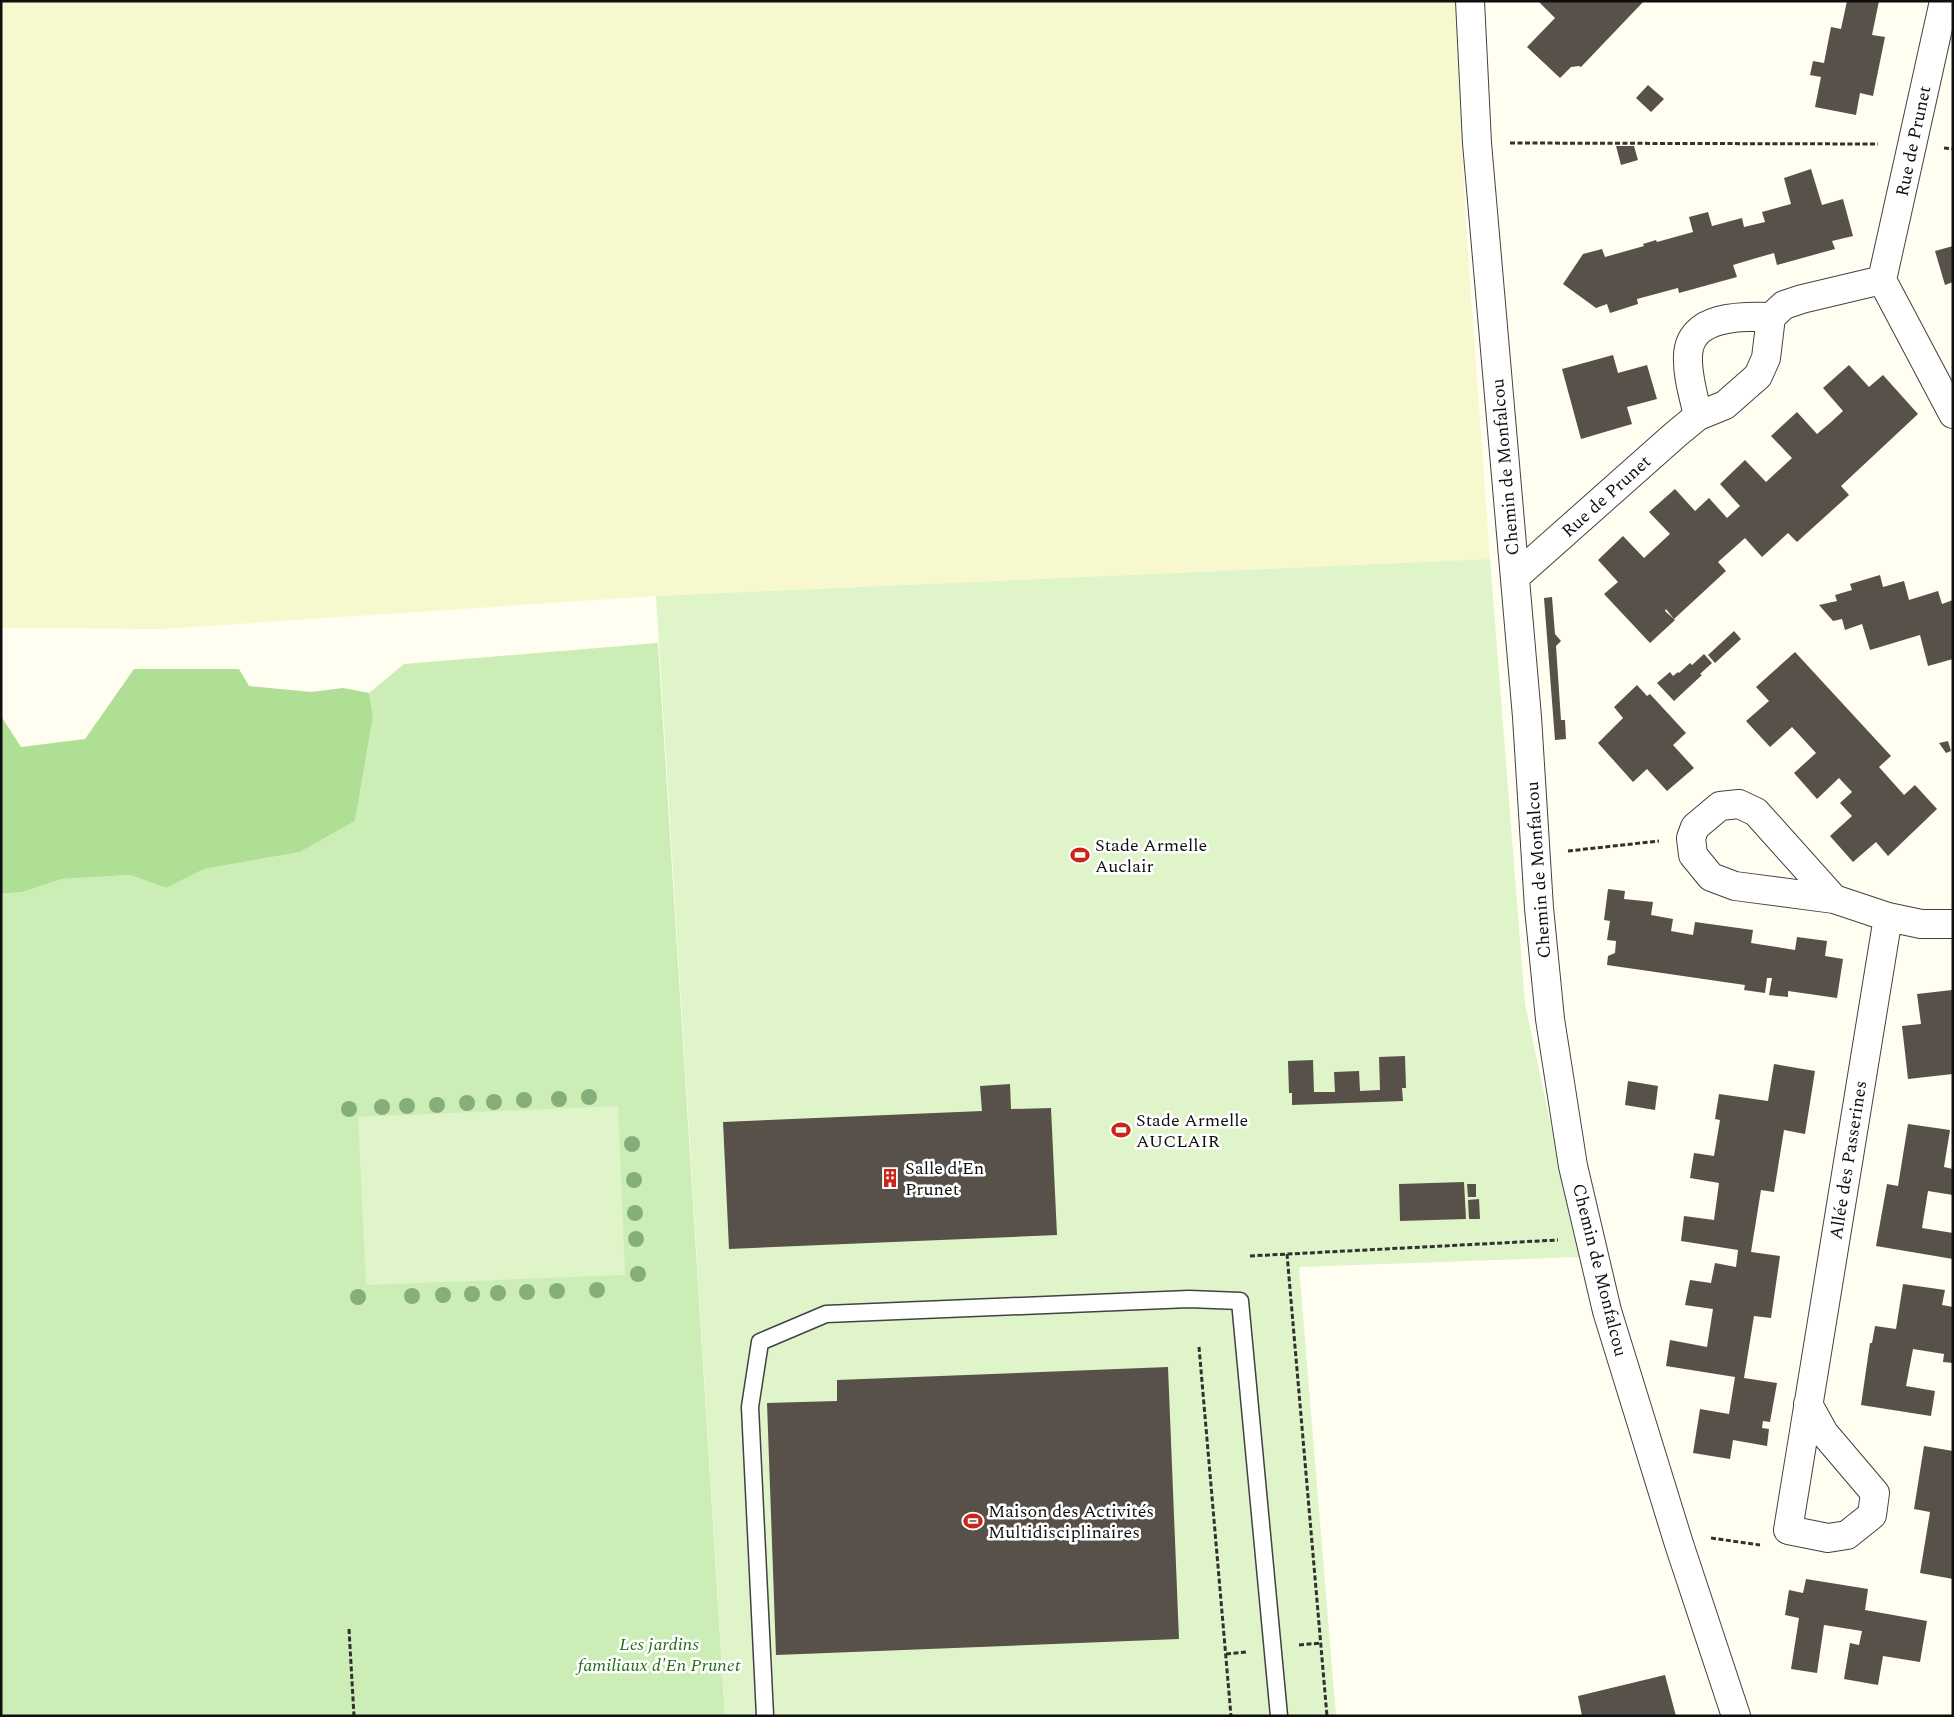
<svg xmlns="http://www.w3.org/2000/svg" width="1954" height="1717" viewBox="0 0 1954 1717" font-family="Spectral,serif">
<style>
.farmland{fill:#f7f8ce}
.green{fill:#cdedb6}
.forest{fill:#aedf94}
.pitch{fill:#e0f4c9}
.building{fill:#58514a}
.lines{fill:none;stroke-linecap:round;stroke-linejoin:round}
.service-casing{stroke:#424242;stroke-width:19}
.minor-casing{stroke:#424242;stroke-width:30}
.path{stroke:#313131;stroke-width:3;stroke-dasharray:5 2.5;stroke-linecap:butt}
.service{stroke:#fff;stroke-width:16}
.minor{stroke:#fff;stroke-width:28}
.tree{fill:#85ae7a}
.labels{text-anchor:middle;stroke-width:5;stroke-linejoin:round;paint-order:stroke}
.street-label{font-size:18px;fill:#0f0f0f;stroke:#fff}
.poi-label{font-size:18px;fill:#0f0f0f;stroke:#fff;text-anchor:start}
.park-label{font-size:18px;font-style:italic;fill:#216d19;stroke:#fff}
</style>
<rect width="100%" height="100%" fill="#fffef0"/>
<path class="farmland" d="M1 1H1456L1466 228 1490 559 656 596 161 629 1 628Z"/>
<path class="green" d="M658 643 725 1716H1V894L22 892 62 879 130 875 166 888 204 869 300 852 355 821 373 717 369 693 404 664Z"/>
<path class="forest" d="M134 669H239L249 686 311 692 343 688 369 693 373 717 355 821 300 852 204 869 166 888 130 875 62 879 22 892 1 894V716L21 747 85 739Z"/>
<path class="pitch" d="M1490 559 1525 1004 1579 1257 1299 1267 1336 1716H725L656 596Z
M618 1106 625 1275 366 1285 358 1117Z"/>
<path class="building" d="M1538 1H1644L1581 67 1579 66 1571 67 1560 78 1527 47 1555 18Z
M1847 1H1879L1872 35 1885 37 1873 96 1860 93 1856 115 1815 107 1821 77 1810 75 1813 61 1824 63 1831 27 1841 29Z
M1648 85 1664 99 1651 112 1636 98Z
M1616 146H1634L1638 160 1621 165Z
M1811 169 1822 205 1843 199 1853 236 1832 241 1835 249 1777 265 1774 253 1753 259 1733 265 1737 277 1679 293 1678 288 1637 299 1638 304 1610 313 1607 304 1596 308 1563 284 1583 254 1602 249 1605 257 1644 246 1643 244 1656 240 1657 242 1693 232 1689 217 1708 212 1712 226 1742 218 1744 227 1765 222 1762 212 1791 204 1784 178Z
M1953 246V282L1945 285 1935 251Z
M1613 355 1618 373 1647 365 1657 399 1627 407 1632 424 1581 439 1562 369Z
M1849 365 1869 387 1883 375 1918 414 1841 486 1849 495 1797 542 1788 533 1762 557 1745 538 1718 562 1726 571 1674 619 1666 609 1665 611 1675 620 1650 643 1604 594 1618 582 1598 560 1623 536 1644 558 1670 534 1649 512 1675 489 1695 511 1709 498 1727 518 1740 506 1720 484 1745 460 1766 482 1792 458 1771 436 1797 412 1817 434 1830 423 1843 411 1823 388Z
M1880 575 1883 587 1904 581 1909 600 1938 591 1942 604 1953 600V659L1928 666 1920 635 1870 650 1862 624 1845 630 1842 619 1833 621 1819 605 1837 601 1835 595 1852 590 1850 584Z
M1552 597 1555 634 1561 641 1556 646 1561 720H1565L1566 739 1555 740 1544 598Z
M1734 631 1741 639 1715 663 1708 655Z
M1795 652 1891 756 1879 767 1904 795 1915 785 1937 809 1888 856 1876 842 1853 862 1830 836 1852 816 1840 803 1852 792 1839 778 1817 799 1794 773 1816 753 1792 727 1770 747 1746 721 1769 701 1756 687Z
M1704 654 1712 663 1700 674 1702 675 1674 701 1657 683 1670 672 1673 676 1678 672 1679 673 1690 663 1692 665Z
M1637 685 1647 696 1650 694 1686 733 1673 745 1694 768 1667 791 1647 769 1633 782 1598 743 1623 718 1614 707Z
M1948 741 1951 751 1946 753 1939 743Z
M1608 889 1625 891 1624 899 1653 902 1651 915 1673 919 1671 931 1693 935 1695 922 1753 930 1751 943 1795 950 1797 937 1827 941 1825 956 1843 959 1837 998 1788 991V997L1769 995 1772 978H1767L1765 993 1744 990 1745 985 1607 965 1608 956 1615 953 1616 941 1607 940 1610 921 1604 920Z
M1952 990 1953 1074 1908 1079 1902 1026 1921 1024 1917 994Z
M1405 1056 1406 1088H1402L1403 1101 1292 1105V1093H1289L1288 1061 1313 1060 1314 1092H1335L1334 1072 1359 1071 1360 1091 1380 1090 1379 1057Z
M1774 1064 1815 1071 1805 1134 1784 1130 1774 1192 1761 1190 1751 1252 1780 1256 1771 1318 1754 1316 1744 1378 1777 1383 1770 1422 1763 1421 1762 1428 1769 1429 1767 1446 1733 1440 1730 1459 1693 1453 1700 1409 1729 1414 1735 1377 1666 1366 1670 1340 1707 1347 1713 1309 1685 1305 1690 1280 1711 1283 1715 1263 1736 1267 1738 1250 1681 1241 1684 1216 1714 1220 1719 1183 1690 1178 1694 1153 1714 1156 1720 1120 1715 1119 1719 1094 1768 1101Z
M1628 1081 1658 1086 1655 1110 1625 1105Z
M1010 1084 1011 1109 1051 1108 1057 1235 729 1249 723 1122 982 1111 980 1086Z
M1908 1124 1950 1130 1944 1167 1953 1169V1195L1928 1191 1922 1228 1953 1233V1259L1876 1246 1887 1184 1898 1186Z
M1464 1182 1466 1219 1400 1221 1399 1184Z
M1467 1184H1476V1197H1468Z
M1479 1199 1480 1219H1469L1468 1200Z
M1903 1284 1945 1290 1942 1305 1953 1307V1363L1943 1362 1944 1354 1913 1349 1906 1386 1935 1391 1931 1416 1861 1405 1870 1343H1872L1875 1326 1896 1329Z
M1168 1367 1179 1639 776 1655 767 1403 837 1401V1380Z
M1924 1446 1953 1451V1579L1920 1573 1930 1512 1914 1509Z
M1806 1579 1868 1589 1865 1610 1927 1621 1920 1662 1883 1656 1878 1685 1844 1679 1850 1643 1859 1645 1862 1631 1824 1625 1817 1673 1791 1669 1799 1618 1785 1615 1789 1590 1803 1593Z
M1665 1675 1676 1716H1582L1578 1696Z"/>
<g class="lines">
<g class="service-casing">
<path id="service" d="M765 1716 750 1407 760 1342 826 1314 1189 1299 1240 1301 1279 1716"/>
</g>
<g class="minor-casing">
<path id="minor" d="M1470 1 1477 143 1527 717 1539 908 1550 1019 1573 1166 1607 1311 1679 1544 1736 1716
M1882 280 1953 414
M1698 416C1694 397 1687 376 1688 356 1689 315 1742 316 1771 317
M1515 577 1675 435 1698 416 1725 405 1758 376 1766 358 1771 317 1784 305 1802 299 1882 280 1944 1
M1739 804 1756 812 1834 899 1735 886 1711 877 1693 855 1691 838 1695 827 1720 806Z
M1834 899 1888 917 1921 924H1953
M1808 1404 1824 1433 1875 1493 1872 1515 1847 1535 1828 1538 1788 1530 1888 917"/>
</g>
<path class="path" d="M1510 143 1878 144
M1944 148 1953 149
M1568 851 1659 841
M1287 1254 1327 1716
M1250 1256 1558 1240
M1199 1347 1231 1716
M1711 1538 1760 1545
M349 1629 354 1716
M1299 1645 1321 1643
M1226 1654 1246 1652"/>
<use href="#service" class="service"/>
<use href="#minor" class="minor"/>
</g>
<g class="tree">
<circle cx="589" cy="1097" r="8"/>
<circle cx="559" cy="1099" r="8"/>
<circle cx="524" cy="1100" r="8"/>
<circle cx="494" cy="1102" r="8"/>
<circle cx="467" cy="1103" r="8"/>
<circle cx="437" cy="1105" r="8"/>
<circle cx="407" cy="1106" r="8"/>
<circle cx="382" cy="1107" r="8"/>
<circle cx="349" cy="1109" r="8"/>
<circle cx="632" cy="1144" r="8"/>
<circle cx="634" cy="1180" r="8"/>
<circle cx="635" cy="1213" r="8"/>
<circle cx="636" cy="1239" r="8"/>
<circle cx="638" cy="1274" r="8"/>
<circle cx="597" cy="1290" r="8"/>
<circle cx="557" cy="1291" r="8"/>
<circle cx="527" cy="1292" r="8"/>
<circle cx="498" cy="1293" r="8"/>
<circle cx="472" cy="1294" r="8"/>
<circle cx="443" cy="1295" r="8"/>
<circle cx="412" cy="1296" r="8"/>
<circle cx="358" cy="1297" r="8"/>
</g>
<defs>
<g id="stadium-bare" transform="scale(1.5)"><path d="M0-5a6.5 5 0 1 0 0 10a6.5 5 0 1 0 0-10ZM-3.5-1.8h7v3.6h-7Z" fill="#cb251a" stroke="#fff" stroke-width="2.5" paint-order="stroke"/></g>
<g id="building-bare" transform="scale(1.5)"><path d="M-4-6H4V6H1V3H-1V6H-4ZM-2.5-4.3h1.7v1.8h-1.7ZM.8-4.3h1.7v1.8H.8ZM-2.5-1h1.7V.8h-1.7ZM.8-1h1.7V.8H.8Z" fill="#cb251a" stroke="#fff" stroke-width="2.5" paint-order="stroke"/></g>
</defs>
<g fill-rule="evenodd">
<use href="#stadium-bare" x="1080" y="855"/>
<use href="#stadium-bare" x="1121" y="1130"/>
<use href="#building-bare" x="890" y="1178"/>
<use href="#stadium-bare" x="973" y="1521"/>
</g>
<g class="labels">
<g class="street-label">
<text transform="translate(1913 141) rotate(-78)" y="6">Rue de Prunet</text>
<text transform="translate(1505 467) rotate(-95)" y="6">Chemin de Monfalcou</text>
<text transform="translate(1606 496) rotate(-42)" y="6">Rue de Prunet</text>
<text transform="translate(1538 870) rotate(-94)" y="6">Chemin de Monfalcou</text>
<text transform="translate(1848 1160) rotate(-81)" y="6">Allée des Passerines</text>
<text transform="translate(1600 1270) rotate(76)" y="6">Chemin de Monfalcou</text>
</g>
<g class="poi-label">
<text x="1095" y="851">Stade Armelle<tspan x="1095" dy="21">Auclair</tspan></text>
<text x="1136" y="1126">Stade Armelle<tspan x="1136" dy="21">AUCLAIR</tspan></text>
<text x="905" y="1174">Salle d'En<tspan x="905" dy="21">Prunet</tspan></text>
<text x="988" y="1517">Maison des Activités<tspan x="988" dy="21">Multidisciplinaires</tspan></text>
</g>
<g class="park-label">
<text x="659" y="1650">Les jardins<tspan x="659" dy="21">familiaux d'En Prunet</tspan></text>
</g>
</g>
<rect width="1954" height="1717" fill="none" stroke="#0f0f0f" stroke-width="5"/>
</svg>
